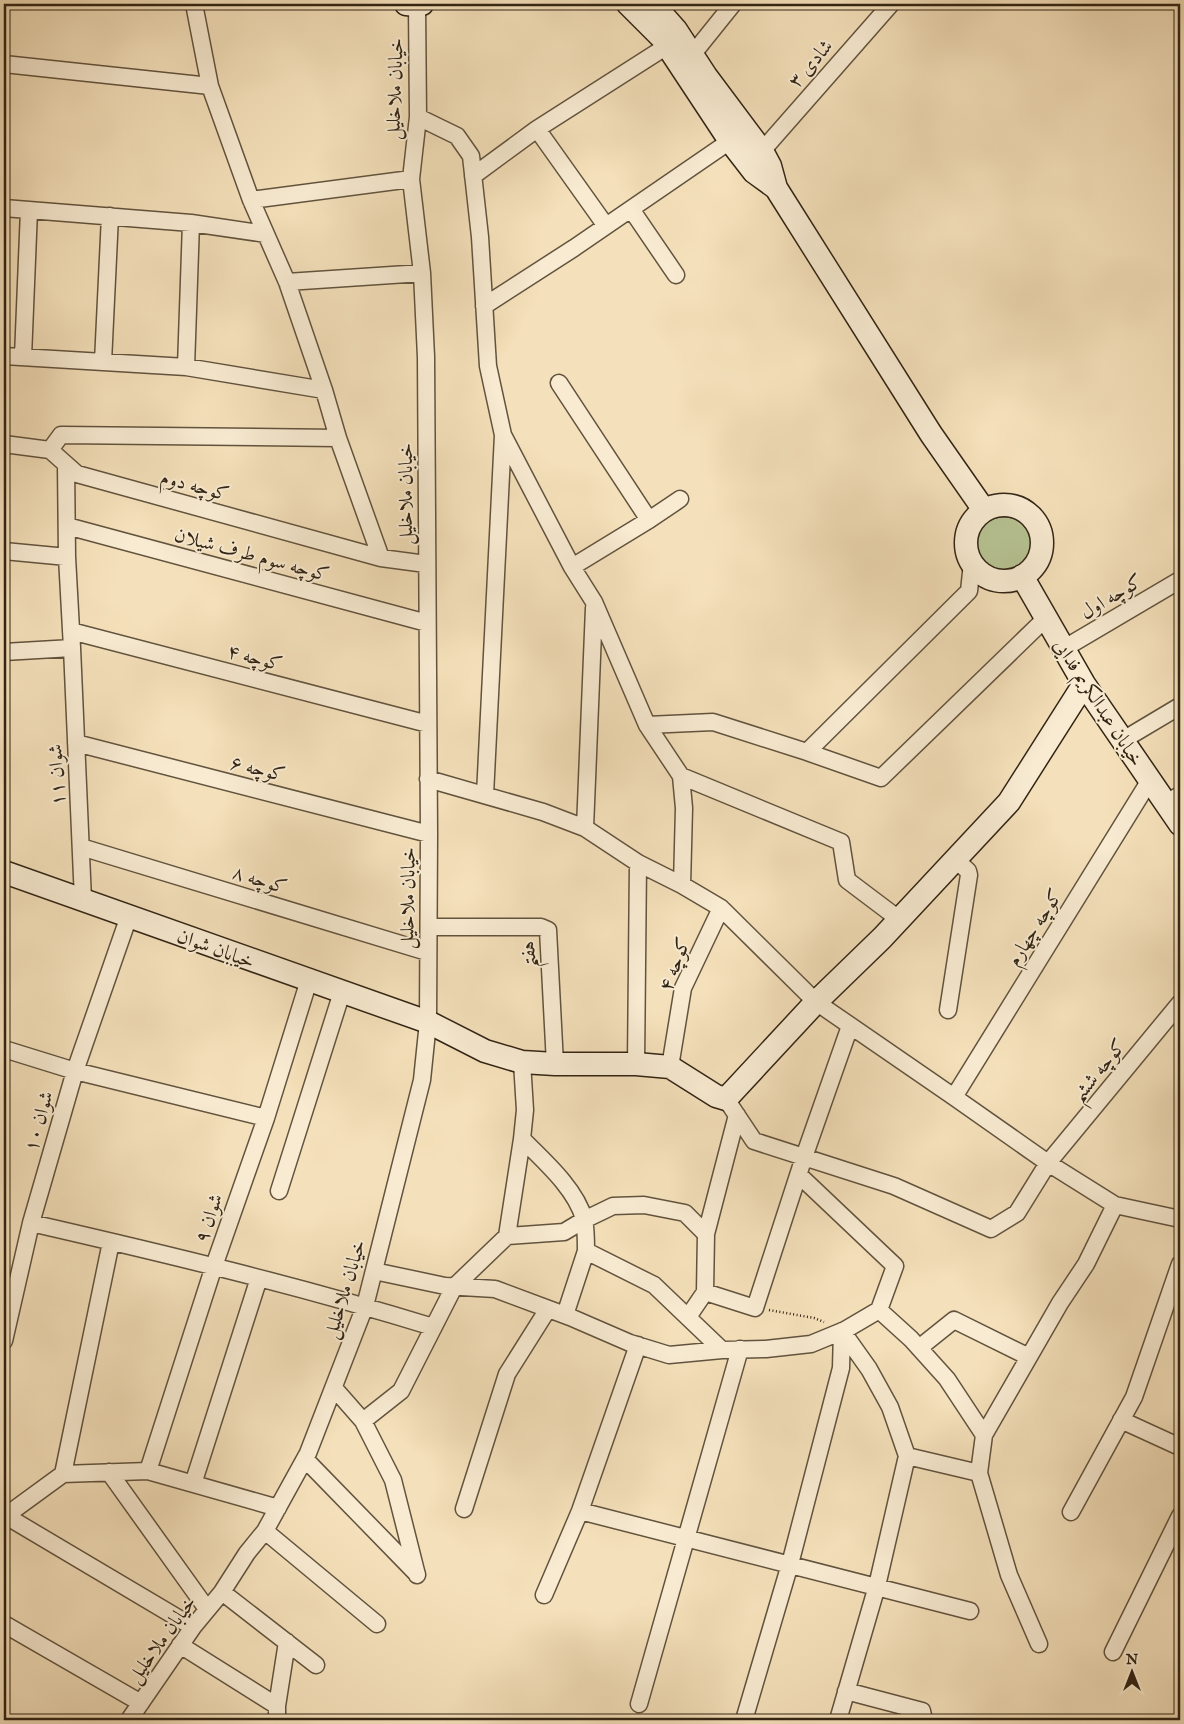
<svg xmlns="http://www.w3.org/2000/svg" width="1184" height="1724" viewBox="0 0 1184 1724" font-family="'IM FELL English',Amiri,serif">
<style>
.green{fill:#b7c393;stroke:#747454}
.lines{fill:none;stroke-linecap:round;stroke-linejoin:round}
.street-casing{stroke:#62533e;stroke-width:19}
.secondary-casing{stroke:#322414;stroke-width:25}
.path{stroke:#322414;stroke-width:2.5;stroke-dasharray:1 2.5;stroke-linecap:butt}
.street{stroke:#f8ebd2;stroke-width:16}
.secondary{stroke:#f8ebd2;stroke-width:22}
.labels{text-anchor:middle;stroke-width:4;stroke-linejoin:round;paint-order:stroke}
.street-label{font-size:20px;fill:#322414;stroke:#f8ebd2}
</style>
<rect width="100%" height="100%" fill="#f4e0ba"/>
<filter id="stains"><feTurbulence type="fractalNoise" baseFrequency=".004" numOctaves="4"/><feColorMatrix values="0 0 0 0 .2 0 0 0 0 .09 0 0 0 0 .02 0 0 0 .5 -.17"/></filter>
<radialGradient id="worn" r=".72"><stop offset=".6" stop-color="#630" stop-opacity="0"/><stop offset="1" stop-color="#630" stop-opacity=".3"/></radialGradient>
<path class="green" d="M977 544a27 27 0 1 1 54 0a27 27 0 1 1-54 0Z"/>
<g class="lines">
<g class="street-casing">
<path id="street" d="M194 4 210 86 251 200 287 282 324 390 338 438 381 558 426 564
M692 55 733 4
M4 64 210 86
M418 117 457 136 471 156 480 237 488 366 503 435 572 567 594 602 647 725 681 776 684 808 682 885 721 908 816 1002 954 1097 1048 1163 1115 1205 1180 1219
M537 129 606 226
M762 151 891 4
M473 176 537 129 667 46
M251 200 411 179
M4 208 191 223 266 234
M631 209 676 275
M287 282 422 273
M484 306 574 248 730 141
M4 356 186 367 324 390
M23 357 29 210
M103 362 110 216
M186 367 191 223
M559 383 649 520
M4 444 50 450 77 474 381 558
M50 450 61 435 338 438
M67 526 427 623
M4 551 67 557 66 465
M572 567 649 520 680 499
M71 631 428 724
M72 648 83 900
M1063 649 1180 580
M4 652 72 648 67 557
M647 725 713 722 807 752 969 591 972 563
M1123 740 1180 706
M76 743 429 834
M807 752 881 778 1046 618
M681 776 841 842 847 880 900 920
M428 779 543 812 585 828 638 863 682 885
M485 795 503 435
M1166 803 1180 795
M585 828 594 608
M81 847 427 952
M429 927H541L548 930 555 1064
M948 1010 969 875 968 871 956 860
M4 1049 75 1071 266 1118
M522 1062 525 1110 522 1139C544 1161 576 1189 584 1219 586 1229 586 1241 586 1251L654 1285 722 1350
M636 1064 638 863
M670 1067 683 988 721 908
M954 1097 1150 780
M726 1099 754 1141 894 1186 991 1229 1017 1213 1048 1163 1180 1003
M799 1175 895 1266 879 1310
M279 1191 342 992
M31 1223C166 1254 300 1286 433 1327
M507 1236 564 1232 584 1220 613 1206 644 1205 685 1213 706 1234
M374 1271 445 1286 495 1289 570 1317 630 1343 669 1355 722 1350 766 1349 811 1344 845 1330 879 1310 911 1339 947 1379 984 1435
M705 1292 755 1308 804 1157 850 1026
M565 1315 586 1251
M688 1317 705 1292 706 1234 737 1115
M4 1341 31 1223 75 1071 129 916
M919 1348 954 1320 1029 1357
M334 1388 363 1421 393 1480 417 1575
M1121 1420 1180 1447
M363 1421 401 1391 454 1287 507 1236 522 1139
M907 1456 979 1473
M305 1459 417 1574
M148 1471 214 1266 266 1118 309 980
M109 1472 207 1609
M63 1474 111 1242
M193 1484 259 1278
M464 1509 507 1374 548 1309
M580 1511 970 1611
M1071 1512 1134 1397 1180 1264
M6 1516 193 1627
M4 1517 63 1474 148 1471 278 1508
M265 1531 377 1624
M222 1592 316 1665
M544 1595 580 1511 638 1345
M4 1624 141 1703
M1039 1644 1009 1575 979 1473 984 1435 1060 1303 1086 1264 1115 1205
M180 1645 277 1706
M1113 1652 1180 1516
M846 1691 922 1711 924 1720
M639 1704 740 1349
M129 1720 193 1627 222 1592 247 1553 265 1531 308 1453 365 1306 422 1080 428 1022 429 834 426 357 422 273 411 179 418 117 417 5
M277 1720V1706L287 1642
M744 1720 790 1564 841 1368 842 1331
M838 1720 877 1586 907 1456 890 1407 869 1369 842 1331"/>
</g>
<g class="secondary-casing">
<path id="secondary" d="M406 4 417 5 422 4
M628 4 662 38 730 141 754 172 776 188
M653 4 676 30 706 76 762 151 770 166 776 188 931 434 984 510
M966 543a38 38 0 1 1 76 0a38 38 0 1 1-76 0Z
M1022 576 1084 684 1180 824
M4 872 428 1022 485 1051 522 1062 555 1064H636L670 1067 716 1096 726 1099 816 1002 882 938 1009 802 1084 684"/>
</g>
<path class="path" d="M769 1310 814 1318 824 1322"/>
<use href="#street" class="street"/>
<use href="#secondary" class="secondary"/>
</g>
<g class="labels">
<g class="street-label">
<text transform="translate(810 63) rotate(-49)" y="7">شادی ۳</text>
<text transform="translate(394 89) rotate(-88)" y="7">خیابان ملاخلیل</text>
<text transform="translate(195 485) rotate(15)" y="7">کوچه دوم</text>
<text transform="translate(405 494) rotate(-90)" y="7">خیابان ملاخلیل</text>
<text transform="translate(252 554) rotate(15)" y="7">کوچه سوم طرف شیلان</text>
<text transform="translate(1111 596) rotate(-31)" y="7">کوچه اول</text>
<text transform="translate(255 657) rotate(15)" y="7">کوچه ۴</text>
<text transform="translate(1099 702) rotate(57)" y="7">خیابان عبدالکریم فدایی</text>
<text transform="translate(258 768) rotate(14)" y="7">کوچه ۶</text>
<text transform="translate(56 775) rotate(-93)" y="7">شوان ۱۱</text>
<text transform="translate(260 879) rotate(17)" y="7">کوچه ۸</text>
<text transform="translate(407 898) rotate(-89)" y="7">خیابان ملاخلیل</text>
<text transform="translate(1034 927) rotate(-58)" y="7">کوچه چهارم</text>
<text transform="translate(216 948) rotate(20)" y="7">خیابان شوان</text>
<text transform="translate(528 955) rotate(-96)" y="7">هفتم</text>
<text transform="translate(674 964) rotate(-69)" y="7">کوچه ۴</text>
<text transform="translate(1098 1070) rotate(-51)" y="7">کوچه ششم</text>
<text transform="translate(38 1121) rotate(-74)" y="7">شوان ۱۰</text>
<text transform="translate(208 1218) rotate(-71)" y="7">شوان ۹</text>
<text transform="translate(344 1289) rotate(-73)" y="7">خیابان ملاخلیل</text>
<text transform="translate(161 1639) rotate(-54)" y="7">خیابان ملاخلیل</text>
</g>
</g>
<rect width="1184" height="1724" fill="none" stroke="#f4e0ba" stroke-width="20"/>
<rect x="5" y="5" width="1174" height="1714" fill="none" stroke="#322414" stroke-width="2.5"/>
<rect x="10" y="10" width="1164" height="1704" fill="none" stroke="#322414"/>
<g transform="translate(1132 1672)" stroke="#f8ebd2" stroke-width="4" paint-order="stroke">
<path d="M0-4L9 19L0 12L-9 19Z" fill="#322414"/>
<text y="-8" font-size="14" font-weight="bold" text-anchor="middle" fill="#322414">N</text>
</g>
<rect width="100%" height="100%" filter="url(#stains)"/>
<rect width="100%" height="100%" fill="url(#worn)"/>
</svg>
